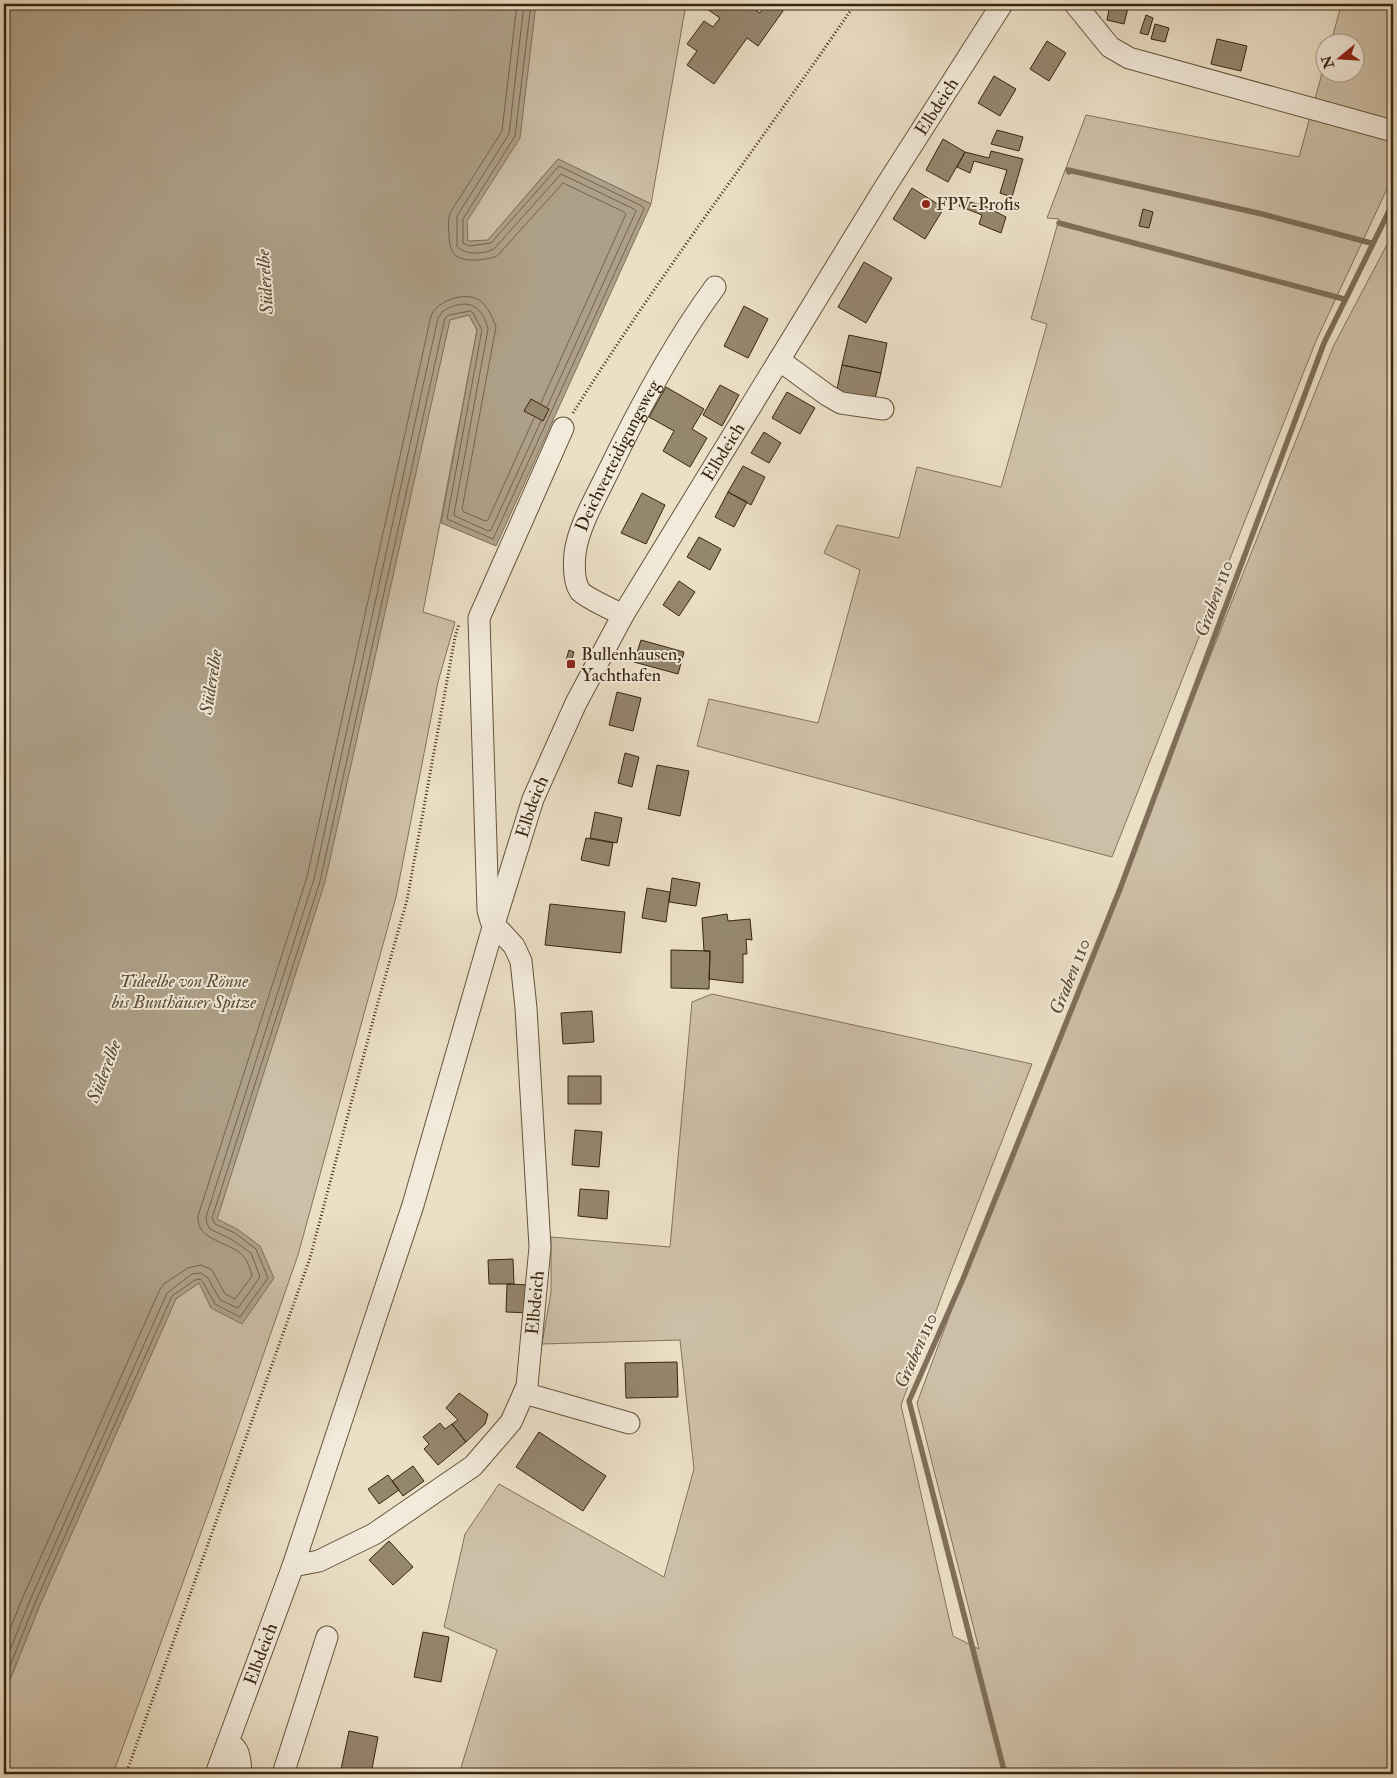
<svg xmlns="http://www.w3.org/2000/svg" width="1397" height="1778" viewBox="0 0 1397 1778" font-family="'IM FELL Double Pica',serif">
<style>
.green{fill:#cdbfa7;stroke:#82725b}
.water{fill:#aea088;stroke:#7f6f58}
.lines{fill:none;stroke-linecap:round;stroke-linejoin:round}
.shore{stroke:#73624c;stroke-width:1}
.stream{stroke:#7f6f58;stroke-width:5.5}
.building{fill:#95866e;stroke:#38250f}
.minor-casing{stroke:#65543d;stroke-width:23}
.path{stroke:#38250f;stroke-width:3;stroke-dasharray:1 2.5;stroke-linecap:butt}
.minor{stroke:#f2eada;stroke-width:21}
.poi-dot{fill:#8f2418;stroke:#f2eada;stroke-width:2}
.labels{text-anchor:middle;stroke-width:4;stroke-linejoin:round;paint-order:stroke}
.street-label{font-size:18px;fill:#38250f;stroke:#f2eada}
.poi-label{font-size:18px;fill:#38250f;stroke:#f2eada;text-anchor:start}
.park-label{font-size:18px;font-style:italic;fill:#5d4c35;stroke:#f2eada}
.water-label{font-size:19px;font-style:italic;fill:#5b4a33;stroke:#f2eada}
</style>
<rect width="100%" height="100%" fill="#ebdfc6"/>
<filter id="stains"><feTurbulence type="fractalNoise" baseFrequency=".004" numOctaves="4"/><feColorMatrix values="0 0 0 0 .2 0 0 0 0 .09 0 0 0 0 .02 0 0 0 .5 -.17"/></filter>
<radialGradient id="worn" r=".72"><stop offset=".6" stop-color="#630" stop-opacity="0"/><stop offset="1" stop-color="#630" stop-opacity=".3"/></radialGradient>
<path class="green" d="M171 4H686L651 204 558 159 488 240 450 319 469 315 477 330 423 612 455 622 438 682 396 897 298 1255 210 1508 113 1774H4V960Z
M1332 4H1393V176L1316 341 1112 857 697 746 709 699 818 723 860 570 824 553 837 525 899 538 917 467 1001 487 1047 324 1031 319 1059 219 1047 218 1086 115 1299 157 1324 66V72H1354V42H1331L1341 6Z
M1393 233V1774H459L497 1650 444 1627 465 1534 499 1484 664 1577 694 1469 680 1340 542 1344 551 1292V1237L670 1247 692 1002 712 994 1032 1064 951 1271 901 1405 953 1636 979 1649 917 1403 963 1279 1333 347Z"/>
<path class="water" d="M4 4H536L520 138 467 221 468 241 488 240 558 159 651 204 496 546 441 523 477 330 469 315 450 320 325 882 217 1219 237 1229 260 1246 274 1278 242 1324 211 1308 199 1283 176 1299 40 1605 4 1695Z"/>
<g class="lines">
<path class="shore" d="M517 4 502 131 450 213C448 219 448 226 449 233 449 254 456 261 477 260 484 259 491 259 497 256L563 183 624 212 626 214 541 403
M524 4 509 134 457 216V246C465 256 484 254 494 249L561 174 634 209 636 211 547 407
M4 1644 23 1597 160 1289 165 1283 188 1268 201 1265 212 1270 225 1294 235 1299 252 1276C251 1271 248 1263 245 1258 232 1241 196 1242 198 1216L307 877 431 316C436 301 465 291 479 300 487 305 493 318 496 327L462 509 464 512 485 521 488 520 534 418
M4 1665 30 1600 167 1293 192 1274 201 1273 208 1278 220 1300 238 1308 260 1277 251 1253 231 1239 210 1229 207 1224 206 1217 314 879 438 318 443 311C465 298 482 303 488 329L454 514 455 516 488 531 491 530 541 421
M4 1681 35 1603 172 1296 195 1280 200 1279 203 1282 215 1304 240 1317 268 1278 256 1249 235 1233 215 1224 212 1218 320 881 445 318 449 315 470 311 473 313 482 330 447 519 493 539 644 209 642 206 559 166 491 243 469 246 463 243V219L515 136 531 4"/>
<path class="stream" d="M1069 172 1068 170 1262 214 1371 243
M1059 223 1344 299
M1390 302 1393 303
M1392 419H1393
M1005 1774 909 1401 963 1279 1120 889 1324 343 1393 203"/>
</g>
<path class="building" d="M700 4H747L760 13 766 4H773L783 11 758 46 747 38 714 84 687 65 697 51 687 44 704 21 713 27 720 18Z
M1110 4H1129L1124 24 1107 20Z
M1146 15 1153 18 1148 35 1140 33Z
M1155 24 1169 28 1165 42 1151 39Z
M1217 39 1247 46 1241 71 1211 64Z
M1047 41 1066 53 1049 81 1030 69Z
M994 76 1016 89 1000 116 978 103Z
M997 130 1023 137 1019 151 991 144Z
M943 139 965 152 948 182 926 170Z
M991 151 1023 159 1012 197 1000 193 1007 170 974 161 970 173 957 167 965 152 989 158Z
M912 188 944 208 925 239 893 219Z
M962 200 985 206 1006 217 1001 233 979 224 982 215 959 206Z
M1143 209 1153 212 1149 228 1139 226Z
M864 262 892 278 866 323 838 307Z
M744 306 768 319 748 358 724 346Z
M849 335 887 343 881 373 842 365Z
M842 365 881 373 874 403 836 394Z
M720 385 739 395 722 426 703 415Z
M666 387 704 409 692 429 707 438 690 467 663 451 674 431 649 417Z
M787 392 815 408 800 434 772 418Z
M531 399 549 409 543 421 524 411Z
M764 432 781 443 769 463 751 453Z
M743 466 765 477 751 505 728 492Z
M728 492 747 502 734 527 715 517Z
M642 493 665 505 646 544 621 533Z
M699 537 721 549 710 570 687 557Z
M679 581 695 592 679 616 663 605Z
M641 640 684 652 678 674 634 662Z
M569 650 574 652 571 662 566 660Z
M617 692 641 698 633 731 609 725Z
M625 753 639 757 632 787 618 783Z
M657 765 689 771 680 816 648 809Z
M595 812 622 818 617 843 590 838Z
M586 838 613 843 609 866 581 860Z
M672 878 700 883 696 906 669 902Z
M647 888 670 892 666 922 642 918Z
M550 904 625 912 621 953 545 945Z
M727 914 728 921 750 919 752 940 746 939 747 954H743V983L709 979 710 951H704L702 918Z
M671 950 710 951 709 989 671 988Z
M592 1011 594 1042 563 1044 561 1013Z
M568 1076H601V1104H568Z
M575 1130 602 1132 599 1167 572 1165Z
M580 1189 609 1191 607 1219 578 1216Z
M513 1259 514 1284H489L488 1260Z
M507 1284 530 1285 529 1313 506 1312Z
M677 1362 678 1397 626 1398 625 1363Z
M459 1393 488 1414 485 1424 466 1442 452 1424 458 1420 446 1408Z
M440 1423 445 1429 452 1424 466 1442 438 1465 424 1449 429 1444 423 1437Z
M539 1432 606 1476 583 1511 516 1467Z
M413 1466 424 1481 403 1496 392 1481Z
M388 1475 399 1490 379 1504 368 1489Z
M389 1541 413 1567 393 1585 369 1560Z
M423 1632 449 1637 441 1682 414 1677Z
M349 1731 378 1737 371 1774H340Z"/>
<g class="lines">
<g class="minor-casing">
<g id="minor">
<path d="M1075 4 1110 47 1129 58 1393 131"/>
<path d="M779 360 827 395 841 403 883 409"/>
<path id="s1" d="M623 615C613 610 586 598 580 591 573 581 574 564 575 553 579 525 596 497 608 472 639 408 673 344 715 287"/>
<path d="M524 1393 629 1423"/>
<path id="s2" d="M293 1566 319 1561 374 1534 473 1466 511 1422 527 1386 540 1247 526 1008 521 961 514 946 491 921 488 910 479 618 563 428"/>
<path d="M228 1743C241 1748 240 1762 241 1774"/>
<path id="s3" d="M216 1774 293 1566 413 1205 494 924 533 799 576 703 623 615 882 192 1002 4"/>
<path d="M283 1774 327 1637"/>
</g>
</g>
<path class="path" d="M573 413C661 272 762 141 855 4
M126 1774 310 1258 375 1013 407 900 455 637 459 624"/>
<use href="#minor" class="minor"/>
</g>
<g class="poi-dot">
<circle cx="926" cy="204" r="5"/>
<rect x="566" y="659" width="10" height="10" rx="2.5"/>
</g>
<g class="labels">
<g class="street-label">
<text dy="6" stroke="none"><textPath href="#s3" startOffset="1828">Elbdeich</textPath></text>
<text dy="6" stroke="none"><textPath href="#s3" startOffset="1422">Elbdeich</textPath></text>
<text dy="6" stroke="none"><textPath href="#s1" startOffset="195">Deichverteidigungsweg</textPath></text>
<text dy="6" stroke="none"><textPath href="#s3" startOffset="1018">Elbdeich</textPath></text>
<text dy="6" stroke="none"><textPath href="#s2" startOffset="389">Elbdeich</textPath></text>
<text dy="6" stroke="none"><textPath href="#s3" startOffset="128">Elbdeich</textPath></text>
</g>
<g class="poi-label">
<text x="936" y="210">FPV-Profis</text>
<text x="581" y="660">Bullenhausen,<tspan x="581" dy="21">Yachthafen</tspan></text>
</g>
<g class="park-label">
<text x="184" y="987">Tideelbe von Rönne<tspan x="184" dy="21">bis Bunthäuser Spitze</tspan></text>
</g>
<g class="water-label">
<text transform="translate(264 282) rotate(-94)" y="7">Süderelbe</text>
<text transform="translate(1213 598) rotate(-70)" y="7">Graben 110</text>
<text transform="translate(210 682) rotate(-81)" y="7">Süderelbe</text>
<text transform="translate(1069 976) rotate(-68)" y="7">Graben 110</text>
<text transform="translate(103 1071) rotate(-69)" y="7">Süderelbe</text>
<text transform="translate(915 1350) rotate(-66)" y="7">Graben 110</text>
</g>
</g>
<rect width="1397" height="1778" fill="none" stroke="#ebdfc6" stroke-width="20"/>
<rect x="5" y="5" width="1387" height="1768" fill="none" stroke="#38250f" stroke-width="2.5"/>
<rect x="10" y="10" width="1377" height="1758" fill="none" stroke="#38250f"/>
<g transform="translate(1340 58) rotate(252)"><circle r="24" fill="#f2eada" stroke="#a89b89"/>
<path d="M0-4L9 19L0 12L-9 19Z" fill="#8f2418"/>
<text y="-8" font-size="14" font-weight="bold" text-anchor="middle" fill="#38250f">N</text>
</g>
<rect width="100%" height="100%" filter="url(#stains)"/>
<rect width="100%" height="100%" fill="url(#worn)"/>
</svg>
